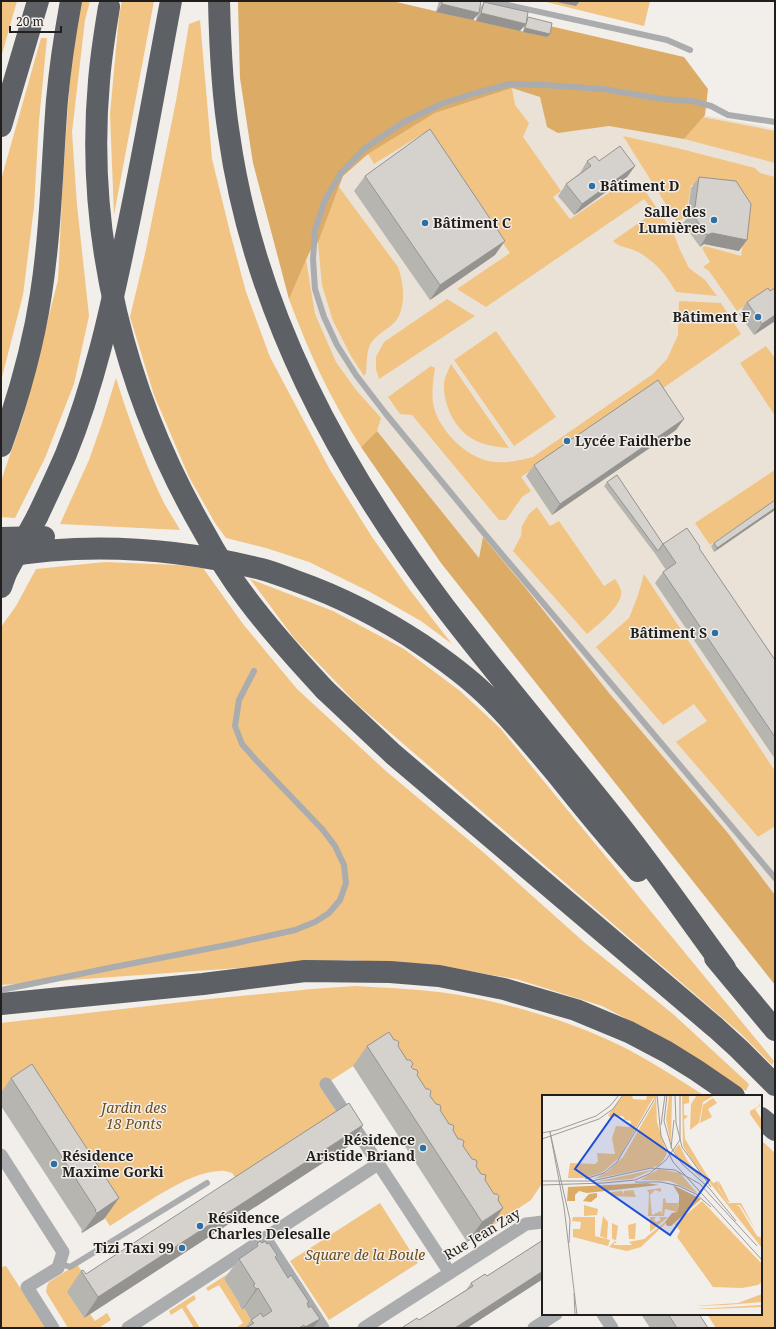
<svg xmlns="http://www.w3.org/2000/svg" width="776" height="1329" viewBox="0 0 776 1329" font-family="'Noto Serif',serif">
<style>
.built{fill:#eae2d7}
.green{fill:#f1c483}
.forest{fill:#dcac66}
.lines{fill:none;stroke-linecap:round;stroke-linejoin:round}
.lane{stroke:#aaacae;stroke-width:6}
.street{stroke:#aaacae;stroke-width:13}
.highway{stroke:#5d6064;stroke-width:22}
.highway-bridge{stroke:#5d6064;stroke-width:22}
.wall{fill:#b7b5b0}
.shaded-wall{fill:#959390}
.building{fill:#d5d2cd;stroke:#959390}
.poi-dot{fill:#2d70a6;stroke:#f2eeea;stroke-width:1.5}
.labels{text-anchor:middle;stroke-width:3;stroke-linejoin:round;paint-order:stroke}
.poi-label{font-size:14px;font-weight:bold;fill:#201f1d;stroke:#f2eeea;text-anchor:start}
.park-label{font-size:14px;font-style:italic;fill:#6f4e1a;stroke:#f2eeea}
.street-label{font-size:14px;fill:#201f1d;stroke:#f2eeea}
.inset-road{fill:none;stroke:#9e9b98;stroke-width:1}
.view{fill:#1d4ed8;fill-opacity:0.15;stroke:#1d4ed8;stroke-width:2}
.inset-edge{fill:none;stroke:#201f1d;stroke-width:2}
</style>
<rect width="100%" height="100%" fill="#f2eeea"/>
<path class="built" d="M238 1H392L547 37 662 107 775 129V923L345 420 289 299 253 163 240 78Z"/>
<path class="green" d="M1 1H17L1 58Z
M77 1H90L85 20 72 132 77 205 89 316 74 384 45 458 15 518 1 517V481L23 417 58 280 63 177 75 7Z
M122 1H154L114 215 110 114 119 16Z
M542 1H650L644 26Z
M200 20 212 159 230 232 246 292 270 357 330 470 372 537 409 589 452 644 421 621 370 592 309 562 266 548 226 538 215 523 189 477 154 395 130 317 145 254 176 101 189 24Z
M41 38H47L39 121 34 207 23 295 1 381V180Z
M512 88 515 105 529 123 523 137 561 191 553 197 570 219 616 188 620 192 635 182H639L673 232 680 250 689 268 705 280 717 296 676 292C667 276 655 261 638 252 630 247 619 248 613 241L654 212 644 199 486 307 457 289 510 253 424 133 374 164 368 154 435 113Z
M703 117 775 131V163L684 139Z
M623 136 677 148 755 168 760 173 775 177V291L760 296 737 311 709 271 703 267 710 262 702 248 705 246 741 256 747 216 730 190 691 185 686 217 677 222Z
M339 187 398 267C404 283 407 309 394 323 387 330 377 334 371 343 366 351 367 364 366 373L364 376 351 356 333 321 322 285 318 243Z
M306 260 315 314 336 362 356 390 381 418 377 431 361 447C331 400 308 351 289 299Z
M447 299 475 316 379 379 376 369V357L384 342Z
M679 301 721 303 741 334 656 393 651 388 521 477 531 491 522 497 506 520H499L412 415 400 414 388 397 431 366 435 368C433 381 431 395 434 408 441 433 470 461 496 462 509 463 521 460 533 457L653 374 667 359 678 335Z
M496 331 556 417 514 446 454 360Z
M766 346 775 358V416L740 363Z
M451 364 509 448C496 447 482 445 471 438 455 428 444 406 444 387 443 380 448 371 451 364Z
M116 378C129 420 144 461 163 501 168 511 175 520 180 530L60 524 89 460 102 423Z
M775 470V500L710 545 695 523Z
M537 507 550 526 559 521 604 586 615 579C617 582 620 587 621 590 624 605 597 625 587 634L513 551 521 536 522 526 529 514Z
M105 562 178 565 203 568 243 624 297 689 387 772 483 852 585 943 673 1014 749 1084 746 1091 667 1040 602 1006 516 979 434 965 348 960 1 985V627L16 606 36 569Z
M644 574 775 771V826L758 837 676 742 707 721 694 704 663 725 596 647 629 618 638 595Z
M250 579 333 611 404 649 460 691 500 728 774 1061 772 1065 740 1033 358 705 294 638Z
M356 986C388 988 421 989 453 994 513 1004 575 1022 629 1050 655 1064 680 1080 705 1096H543V1182L531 1200 489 1228 375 1052 321 1087 340 1118 241 1185 232 1173C228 1172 224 1170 220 1171 188 1171 138 1209 110 1226L104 1217 1 1096V1023L209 999 312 989Z
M761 1140 775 1153V1328H716L707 1314H761Z
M380 1203 418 1263 329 1320 290 1261Z
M77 1264 89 1283 69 1295 84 1318 90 1314 95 1321 107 1313 111 1320 99 1328H68L46 1292 47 1286 49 1282Z
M243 1264 224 1279 241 1304 239 1306 242 1310 244 1308 252 1320 246 1328H236L243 1323 219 1285 208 1291 206 1288Z
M6 1266 46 1328H1V1267Z
M194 1295 196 1299 186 1306 200 1328H194L182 1308 171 1315 169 1311Z"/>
<path class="forest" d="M238 1H392L547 37 550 26 684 57 708 89 705 115 684 139 609 126 558 133 547 127 540 97 512 88 435 113 368 154 343 176 318 243 314 242 289 299 253 163 240 78Z
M377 431 479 558 483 537 524 586 609 693 727 832 775 895V985L441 563 361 447Z"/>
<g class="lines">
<path class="lane" d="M490 1 667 40 690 50
M775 122 728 115 711 106 692 101 662 99 603 89 544 85 510 84 476 93 441 104 402 123 364 149 341 173 325 200 315 230 313 259 315 289 324 317 337 345 356 375 386 414 484 533 775 878
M1 990 114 967 232 944 295 930 315 922 329 913 340 900 346 883 344 865 335 846 323 830 256 760 242 744 235 726 239 700 254 671
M59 1263 70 1267 207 1183"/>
<path class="street" d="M326 1084 450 1273
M1 1155 63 1252 58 1268 27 1287 53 1328
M267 1241 323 1328
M603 1314 612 1328
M128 1328 378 1164
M364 1328 526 1224 543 1222
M534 1328 556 1314"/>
<path class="highway" d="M219 1C220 46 222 91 229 135 254 311 338 465 443 605 501 681 563 753 622 828 658 874 691 922 725 968
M1 126 38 1
M1 446C19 396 33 346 41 294 51 229 52 165 57 100 60 67 65 34 71 1
M37 517C47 496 57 475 66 454 94 385 110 313 125 241 142 162 156 81 171 1
M1 538 44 537
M1 557C87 542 176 548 261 569 273 572 285 577 296 581 341 597 382 618 421 644 443 659 465 675 484 693 510 717 532 745 555 772 582 806 609 839 638 871
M1 587 6 573
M325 690 393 754 716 1028 739 1049 775 1085
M715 958 775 1030
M1 1004 203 984 305 971 390 972 439 976 504 989 576 1010 629 1032 667 1052 696 1070 734 1096
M761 1118 775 1130"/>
<path class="highway-bridge" d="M109 7C105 31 101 56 99 81 85 237 125 395 203 530 216 554 230 577 247 599 271 631 298 661 325 690
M6 573 37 517"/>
</g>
<path class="wall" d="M439 1H479L480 8 484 2 527 19 528 17 547 37 523 32 524 26 520 31 476 21 477 15 473 20 436 12Z
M587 161H599L635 166 627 177 574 215 558 196 566 184 580 173Z
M365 176 495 255 430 300 354 191Z
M699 177 739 251 704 244 700 247 683 223 687 218 691 188Z
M770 291 775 321 754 335 739 314 747 302Z
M676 430 552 515 526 476 534 465Z
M607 482 663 544 699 549 775 660V759L655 583 663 572 666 570 656 555 604 486Z
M775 500V510L714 552 711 546 714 543Z
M367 1046H398L485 1180 489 1229 467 1242 353 1066Z
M11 1078 119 1198 104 1219 82 1233 81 1231 82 1230 1 1106V1093Z
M363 1125 349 1146 84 1318 67 1292 81 1271 86 1274Z
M543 1240V1279L467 1328H402L403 1327 419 1320 466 1290 471 1283 487 1276Z
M262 1243 267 1244 277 1255 276 1258 288 1278 309 1302 307 1304 308 1306 320 1319 313 1328H245L251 1320 244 1308 242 1310 239 1305 240 1304 224 1279 239 1259 253 1249 257 1244Z
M641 1314H699L708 1328H650Z"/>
<path class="shaded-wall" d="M552 1H580L576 6Z
M442 4 479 13 473 20 436 12Z
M481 13 526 24 520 31 476 21Z
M525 28 550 34 547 37 523 32Z
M635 166 627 177 574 215 582 204Z
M712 233 747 240 739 251 704 244 700 247 707 235Z
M505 241 495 255 430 300 440 285Z
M775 315V321L754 335 762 324Z
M684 419 676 430 552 515 560 504Z
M775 508V510L714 552 717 548Z
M363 1125 349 1146 84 1318 98 1297Z
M119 1198 104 1219 82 1233 97 1213Z
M503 1208 489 1229 467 1242 482 1222Z
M543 1271V1279L467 1328H455Z
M258 1288 244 1308 242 1310 256 1289Z
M320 1319 313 1328H305V1327Z"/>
<path class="building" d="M442 1H481L479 13 442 4Z
M484 2 528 12 526 24 481 13Z
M528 17 552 23 550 34 525 28Z
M430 129 505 241 440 285 365 176Z
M620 146 635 166 582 204 566 184 591 166 587 161 595 156 599 161Z
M699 177 736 181 751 204 747 240 712 233 707 235 691 212 695 207Z
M768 288 770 291 775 288V315L762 324 747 302Z
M658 380 684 419 560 504 534 465Z
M617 475 663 544 658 551 607 482Z
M775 500V508L717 548 714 543Z
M687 528 700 547 699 548 775 660V737L663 572 676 563 663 544Z
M389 1032 394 1040H396L399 1042 398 1046 407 1060H410L412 1062 413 1064 411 1067 413 1069 417 1070 418 1073 417 1075 426 1089H429L431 1091 430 1096 436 1104 440 1105 441 1108 440 1110 449 1124 453 1125 454 1126 453 1130 458 1139H461L464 1141 463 1146 472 1159 476 1160 477 1163 476 1166 481 1174 486 1175 485 1180 494 1194H497L499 1196 498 1200 503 1208 482 1222 367 1046Z
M32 1064 119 1198 97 1213 95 1211 96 1210 11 1078Z
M349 1103 363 1125 98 1297 81 1271 83 1270 86 1274Z
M543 1240V1271L455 1328H404L403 1327 417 1318 419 1320 473 1286 471 1283 485 1274 487 1276Z
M260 1241 262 1243 265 1241 267 1244 269 1243 277 1255 275 1257 288 1278 291 1275 309 1302 307 1303 308 1306 309 1308 311 1306 320 1319 305 1327 304 1325 299 1328H246L254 1323 251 1320 261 1313 263 1317 272 1311 258 1288 256 1289 253 1285 255 1284 239 1259 258 1246 257 1244Z
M668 1314H699L708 1328H677Z"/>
<g class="poi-dot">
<circle cx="592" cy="186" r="4"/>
<circle cx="714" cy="220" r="4"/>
<circle cx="425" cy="223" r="4"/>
<circle cx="758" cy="317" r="4"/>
<circle cx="567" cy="441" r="4"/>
<circle cx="715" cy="633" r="4"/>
<circle cx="423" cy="1148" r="4"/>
<circle cx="54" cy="1164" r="4"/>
<circle cx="200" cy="1226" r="4"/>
<circle cx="182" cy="1248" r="4"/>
</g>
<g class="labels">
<g class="poi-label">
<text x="600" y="191">Bâtiment D</text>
<text x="706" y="217" text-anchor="end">Salle des<tspan x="706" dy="16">Lumières</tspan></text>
<text x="433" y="228">Bâtiment C</text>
<text x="750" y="322" text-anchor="end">Bâtiment F</text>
<text x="575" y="446">Lycée Faidherbe</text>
<text x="707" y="638" text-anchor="end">Bâtiment S</text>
<text x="415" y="1145" text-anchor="end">Résidence<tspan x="415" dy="16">Aristide Briand</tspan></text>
<text x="62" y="1161">Résidence<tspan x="62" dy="16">Maxime Gorki</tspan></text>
<text x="208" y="1223">Résidence<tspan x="208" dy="16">Charles Delesalle</tspan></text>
<text x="174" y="1253" text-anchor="end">Tizi Taxi 99</text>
</g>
<g class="park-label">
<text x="134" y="1113">Jardin des<tspan x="134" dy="16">18 Ponts</tspan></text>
<text x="365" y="1260">Square de la Boule</text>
</g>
<g class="street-label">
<text transform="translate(482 1234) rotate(-31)" y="5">Rue Jean Zay</text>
</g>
</g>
<g transform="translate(542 1095)">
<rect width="220" height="220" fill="#f2eeea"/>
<path d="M82 0H90L91 4 104 5 105 0H114L115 27 125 59 122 64 116 71 52 84 65 77 81 62 113 6 111 3 77 63 61 77 43 83H26L28 68 53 69 56 66 55 58 73 59 70 43 74 31 88 32 89 26 83 25 81 21 68 22 66 20ZM127 0H130L129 48 124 25ZM140 0H147V8L142 9V20L146 21 142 25 143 44 164 79 171 88 176 86V93L186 108 197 111 215 141 220 143V153L152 68 141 51ZM155 0 171 1 161 7 157 28 148 35 149 9ZM171 3 175 8 166 14 170 22 158 28 161 10ZM216 7 218 11 213 14 220 25V36L208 19V16L217 11ZM137 49 145 65 162 86 135 61 132 55ZM113 74 90 84 53 87ZM117 74 138 78 155 98 128 86 98 85ZM177 86 188 108H199L213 134 198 110H191L185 106 176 92ZM119 93V97L113 95 108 100 110 120 119 116 120 121 121 104 123 103 124 108H136L138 103 135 117 123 114 122 121H106L107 98 105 95ZM91 95 94 102 69 101V97L80 96 82 99V96ZM160 106 220 169V187L216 190 200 193 171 192 135 142 138 136 133 129ZM42 110 56 114 55 120 42 121ZM61 121 66 127 65 144 58 141ZM31 122H53V141L68 145 66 151 31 142V134H38L39 127 30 126ZM108 122H114L112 125 114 127 119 125 117 122H126L108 137ZM123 127V129L99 152 85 156 67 152 73 146 75 148H72V150H90L87 147 102 144ZM70 128 76 131 74 145 70 144ZM94 128 93 144H87L86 130ZM220 199V207L183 210 151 211 196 208ZM220 210V212L167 214H154Z" fill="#f1c483"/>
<path d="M105 88 117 90 45 98 37 96 33 100V106H25L26 92ZM131 90 159 104 129 131H125L123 127 130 118 135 117 137 110V100ZM55 98V102L49 107 41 106 47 99Z" fill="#dcac66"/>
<path class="inset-road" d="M115 0 119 41 131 67 220 165M125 0 122 26 130 54 140 69 167 93 194 126M133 0 134 28 140 52 169 92M119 30 123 0M8 37 22 112 35 220M8 37 28 125 27 148M0 38 15 35 54 21 68 11 77 0M0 44 57 24 71 14 81 0M129 53 132 25M43 84 62 78 75 67 112 5M0 86H50L109 73 133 75 158 89 215 151M93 87H119L137 91 154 99 169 112M0 90 62 88 93 85 107 79 124 65 138 45V0M32 198 33 220"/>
<path class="view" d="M72 19 167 85 128 140 33 74Z"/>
<rect width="220" height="220" class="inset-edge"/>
</g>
<rect width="776" height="1329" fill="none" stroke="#201f1d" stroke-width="4"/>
<path d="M10 26v6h51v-6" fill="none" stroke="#201f1d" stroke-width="2"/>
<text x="16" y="26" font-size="12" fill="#201f1d" stroke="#f2eeea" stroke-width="3" paint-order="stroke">20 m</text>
</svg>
